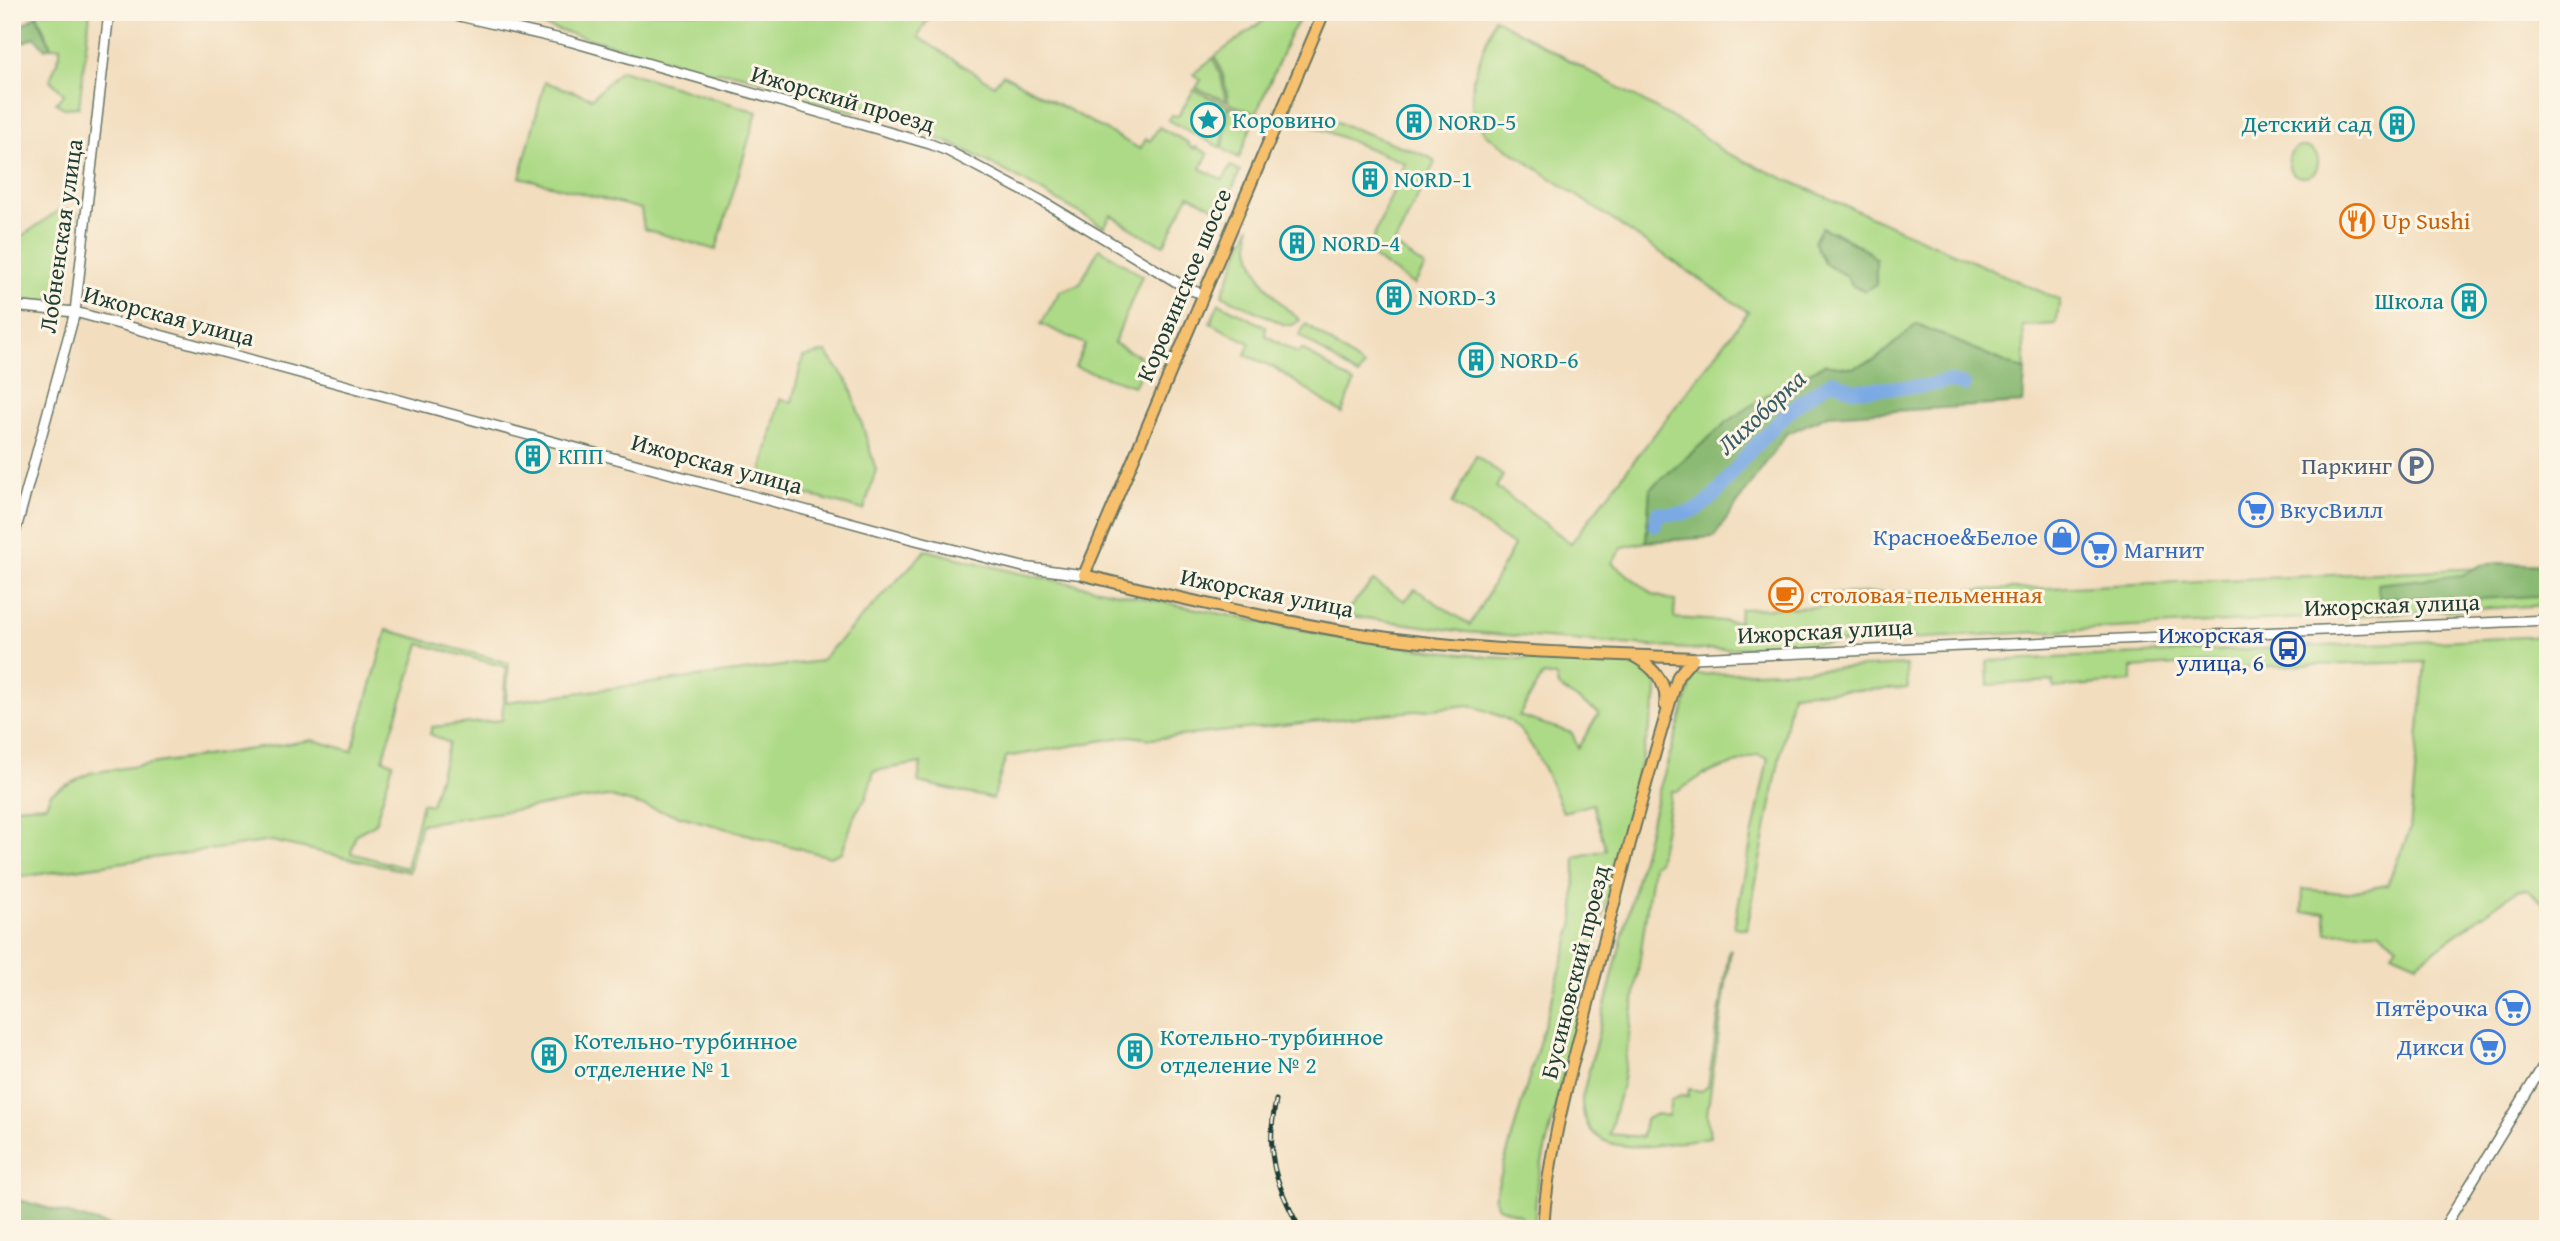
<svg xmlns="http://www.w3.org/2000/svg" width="2560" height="1241" viewBox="0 0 2560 1241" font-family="'Gentium Book Plus',serif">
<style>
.green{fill:#adda86;stroke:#668c5d;stroke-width:2;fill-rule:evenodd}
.forest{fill:#8aba73;stroke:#547c54;stroke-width:2}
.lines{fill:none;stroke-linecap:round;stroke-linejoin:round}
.river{stroke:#7aa9e4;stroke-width:14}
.minor-casing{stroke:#697564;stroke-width:12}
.major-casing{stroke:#697564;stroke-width:14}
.minor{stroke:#fff;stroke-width:9}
.major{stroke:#f7c06c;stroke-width:10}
.rail-casing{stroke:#1f3d34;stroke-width:5}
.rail{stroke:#fcf5e5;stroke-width:2.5;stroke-dasharray:8;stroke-linecap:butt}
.labels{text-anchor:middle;stroke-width:6;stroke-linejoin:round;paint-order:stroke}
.street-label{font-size:24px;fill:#1f3d34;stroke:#fcf5e5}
.culture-label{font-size:24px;fill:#0d838f;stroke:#fcf5e5;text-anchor:start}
.food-label{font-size:24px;fill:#c56008;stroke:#fcf5e5;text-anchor:start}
.service-label{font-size:24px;fill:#4e5e75;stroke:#fcf5e5;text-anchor:end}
.shop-label{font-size:24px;fill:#366cbe;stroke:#fcf5e5;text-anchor:end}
.transit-label{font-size:24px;fill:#164399;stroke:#fcf5e5;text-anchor:end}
.water-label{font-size:26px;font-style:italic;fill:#3a5d69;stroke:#fcf5e5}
</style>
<rect width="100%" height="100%" fill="#fcf5e5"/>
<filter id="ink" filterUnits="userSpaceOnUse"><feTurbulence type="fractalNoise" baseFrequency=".0143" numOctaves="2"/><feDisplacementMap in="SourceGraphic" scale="14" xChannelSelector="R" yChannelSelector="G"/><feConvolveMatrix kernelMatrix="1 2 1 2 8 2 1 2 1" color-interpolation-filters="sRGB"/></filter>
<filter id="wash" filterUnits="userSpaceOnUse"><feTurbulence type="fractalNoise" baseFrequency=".00686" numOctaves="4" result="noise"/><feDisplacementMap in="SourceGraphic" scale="28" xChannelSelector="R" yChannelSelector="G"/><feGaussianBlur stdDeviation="1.57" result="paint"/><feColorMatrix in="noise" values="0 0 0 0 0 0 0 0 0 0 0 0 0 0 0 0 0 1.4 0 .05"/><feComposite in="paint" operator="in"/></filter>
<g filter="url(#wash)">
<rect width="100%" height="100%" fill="#f2ddbe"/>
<path class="green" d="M40 12H90L79 107 64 108 56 103 64 94 50 80 60 54V47H51L37 15Z
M500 12H922L929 17 918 37 994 85 1003 74 1140 149 1146 139 1150 141 1159 127 1189 143 1188 145 1195 149 1196 147 1208 154 1201 169 1223 180 1231 166 1240 171 1223 212 1189 195 1164 245 1144 236 1111 215 1104 227C1055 199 1007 170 956 146 941 138 917 135 909 121L862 107 855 112C835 107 814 102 795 95 774 87 738 68 715 73L503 15Z
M1275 12H1304L1290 35 1256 114 1229 103 1223 75 1215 56Z
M1494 18 1696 131 1724 152 2060 300 2056 324 2023 326 2025 371 1917 324 1875 360 1852 368 1825 364 1774 390 1726 423 1650 489 1646 542 1623 547 1612 563 1654 595 1675 601 1674 618 1739 622 1740 609 1825 607 1824 594 2049 588 2548 565V605L1701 650 1466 632 1343 615 1373 581 1405 601 1415 589 1470 625 1514 546 1452 504 1476 456 1503 476 1496 487 1571 543 1748 312 1486 134 1472 107 1473 80ZM1834 231 1867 250 1854 286 1846 276 1824 263 1814 241Z
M1213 58 1221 76 1226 101 1196 88 1201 80 1193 74Z
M621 70 757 112 716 250 644 229 641 209 520 177 545 82 592 98Z
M1194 90 1227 105 1226 128 1221 148 1168 120 1172 115 1178 116Z
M1229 106 1255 117 1239 158 1223 149Z
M1308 111 1429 157 1435 162 1394 245 1425 267 1414 285 1367 253 1405 163 1296 119Z
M2288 162a15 15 0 1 1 30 0a15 15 0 1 1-30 0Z
M61 209 77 212 66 298 62 302 56 303 12 299V243Z
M1250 226C1245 265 1270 297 1300 320L1293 325H1285L1222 295Z
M1099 248 1142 276 1114 343 1148 361 1134 386 1075 367 1085 344 1041 324 1060 291 1080 284Z
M1219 303 1266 327 1265 335 1297 353 1302 349 1354 383 1342 413 1273 367 1245 355 1250 343 1210 323Z
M1306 324 1364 367 1358 376 1299 335Z
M826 352 850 385 876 470 864 510 759 482 780 399 792 402 803 357Z
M926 550 1014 572 1345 639 1487 657 1633 664 1648 669 1657 684V696L1537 1183 1534 1229H1521L1522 1216 1498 1207 1494 1199 1574 922 1575 857 1606 850 1593 804 1563 812C1551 785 1533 734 1506 719 1495 713 1481 710 1470 705L1152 739 1129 736 1006 757 993 799 918 782 921 763 874 771 866 798 856 812 842 852 830 857 607 796 421 824 409 872 272 841 12 878V807L46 805 51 793 90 773 313 740 352 751 387 630 509 663 506 702 820 661ZM420 644 506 667 502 720 432 727 430 734 449 743 431 805 422 803 406 868 351 853 356 834 375 824 393 763 383 759ZM1543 675 1556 677 1558 687 1599 713 1578 748 1572 733 1519 716Z
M2548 636V907L2528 890H2517L2417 963 2392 952 2397 945 2379 931 2327 933 2325 912 2302 913 2303 889 2344 893 2387 885 2410 830 2425 662 2237 667 2228 673 2224 662 2132 668V681L2054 688 2053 681 1988 685 1987 661Z
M1906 665 1908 688 1792 693 1747 929 1734 927 1768 758 1757 755 1703 775 1678 791H1672L1658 862 1653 865 1622 1086 1609 1134 1642 1137 1645 1120 1656 1114 1668 1116 1671 1100 1681 1096 1688 1097 1689 1089 1702 1091 1708 1086 1729 950H1731L1707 1114 1710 1137C1665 1143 1581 1169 1582 1098L1658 794 1694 675Z"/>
<path class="forest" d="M37 15 51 47 45 49 35 37 22 43 12 32Z
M1822 227 1867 250 1876 259V284L1865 291 1853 286 1846 276 1824 263 1814 241Z
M1917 324 2025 371 2023 403 1828 415 1786 434 1714 537 1646 542 1650 489 1726 423 1774 390 1825 364 1852 368 1875 360Z
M2499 563 2548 565V591L2537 596 2478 599 2392 597 2380 600 2377 584 2462 575 2481 565Z
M12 1198 121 1229H12Z"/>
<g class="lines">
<path class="river" d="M1655 525 1658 513C1671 514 1683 516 1695 510 1717 500 1730 473 1747 455 1771 428 1800 398 1833 381L1853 390 1925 386 1948 381 1964 385"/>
</g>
</g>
<g filter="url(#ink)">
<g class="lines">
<g class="minor-casing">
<path id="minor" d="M442 12 569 41 930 144 948 151 1042 201 1188 289 1203 294
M12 306 75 312 908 538 1023 567 1084 575
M12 544 75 312 109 12
M1693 658 2548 620
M2443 1229 2548 1058"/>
</g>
<g class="major-casing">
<path id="major" d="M1324 12 1084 575C1173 597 1263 618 1354 633 1466 651 1580 653 1693 658
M1635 657C1653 667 1668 683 1665 705
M1543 1229C1548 1146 1573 1064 1593 984 1620 881 1646 778 1678 676L1693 658"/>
</g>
<use href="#minor" class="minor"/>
<use href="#major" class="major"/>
<g class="rail-casing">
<path id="rail" d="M1276 1100C1265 1155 1274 1180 1300 1229
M1055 1228 1059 1229"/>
</g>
<use href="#rail" class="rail"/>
</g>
</g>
<defs>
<g id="sight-ring" transform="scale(1.75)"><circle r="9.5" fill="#fcf5e5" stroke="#0f9aa8" stroke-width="1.5"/><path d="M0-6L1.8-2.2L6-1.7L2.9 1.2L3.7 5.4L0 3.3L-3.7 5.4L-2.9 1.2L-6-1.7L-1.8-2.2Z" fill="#0f9aa8"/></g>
<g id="building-ring" transform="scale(1.75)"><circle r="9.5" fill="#fcf5e5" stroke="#0f9aa8" stroke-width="1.5"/><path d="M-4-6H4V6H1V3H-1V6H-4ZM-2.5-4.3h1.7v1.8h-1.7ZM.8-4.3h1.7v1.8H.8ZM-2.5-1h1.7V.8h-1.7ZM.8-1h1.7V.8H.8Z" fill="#0f9aa8"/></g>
<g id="restaurant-ring" transform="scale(1.75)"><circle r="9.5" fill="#fcf5e5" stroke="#e8710a" stroke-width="1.5"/><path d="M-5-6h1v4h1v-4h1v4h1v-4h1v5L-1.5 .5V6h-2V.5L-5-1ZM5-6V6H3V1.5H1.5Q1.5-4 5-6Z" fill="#e8710a"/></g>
<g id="parking-ring" transform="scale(1.75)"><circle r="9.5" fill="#fcf5e5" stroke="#5c6f8a" stroke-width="1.5"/><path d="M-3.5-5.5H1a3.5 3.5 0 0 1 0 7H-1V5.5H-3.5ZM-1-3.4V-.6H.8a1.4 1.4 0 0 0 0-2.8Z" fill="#5c6f8a"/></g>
<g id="supermarket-ring" transform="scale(1.75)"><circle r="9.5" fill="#fcf5e5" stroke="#3f7fe0" stroke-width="1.5"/><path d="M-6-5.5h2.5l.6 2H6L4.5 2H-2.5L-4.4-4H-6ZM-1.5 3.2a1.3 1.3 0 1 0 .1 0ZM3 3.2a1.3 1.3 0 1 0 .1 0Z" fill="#3f7fe0"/></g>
<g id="shop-ring" transform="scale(1.75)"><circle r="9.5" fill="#fcf5e5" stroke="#3f7fe0" stroke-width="1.5"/><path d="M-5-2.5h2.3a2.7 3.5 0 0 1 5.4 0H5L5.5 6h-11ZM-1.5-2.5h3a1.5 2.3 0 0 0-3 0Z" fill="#3f7fe0"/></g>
<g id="cafe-ring" transform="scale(1.75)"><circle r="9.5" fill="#fcf5e5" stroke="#e8710a" stroke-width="1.5"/><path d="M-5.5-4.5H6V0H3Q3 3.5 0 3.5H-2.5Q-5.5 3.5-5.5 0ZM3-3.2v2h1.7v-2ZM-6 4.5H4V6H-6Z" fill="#e8710a"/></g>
<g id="bus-ring" transform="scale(1.75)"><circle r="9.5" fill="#fcf5e5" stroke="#1a4fb4" stroke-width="1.5"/><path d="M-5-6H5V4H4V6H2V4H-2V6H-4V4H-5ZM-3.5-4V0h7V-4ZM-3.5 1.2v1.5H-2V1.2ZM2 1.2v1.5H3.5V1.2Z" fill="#1a4fb4"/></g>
</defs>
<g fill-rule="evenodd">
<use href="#sight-ring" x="1208" y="120"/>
<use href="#building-ring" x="1414" y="122"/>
<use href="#building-ring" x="2397" y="124"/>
<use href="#building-ring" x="1370" y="179"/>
<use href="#restaurant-ring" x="2357" y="221"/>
<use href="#building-ring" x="1297" y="243"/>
<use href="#building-ring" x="1394" y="297"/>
<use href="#building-ring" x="2469" y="301"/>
<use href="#building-ring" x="1476" y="360"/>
<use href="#building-ring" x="533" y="456"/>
<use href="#parking-ring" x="2416" y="466"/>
<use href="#supermarket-ring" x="2256" y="510"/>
<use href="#shop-ring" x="2062" y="537"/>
<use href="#supermarket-ring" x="2099" y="550"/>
<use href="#cafe-ring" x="1786" y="595"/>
<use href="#bus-ring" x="2288" y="649"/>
<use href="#supermarket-ring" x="2513" y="1008"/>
<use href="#supermarket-ring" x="2488" y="1047"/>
<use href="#building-ring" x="1135" y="1051"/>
<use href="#building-ring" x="549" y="1055"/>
</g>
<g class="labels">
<g class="street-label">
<text transform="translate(843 99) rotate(16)" y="8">Ижорский проезд</text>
<text transform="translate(61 236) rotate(-82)" y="8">Лобненская улица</text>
<text transform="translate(1184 285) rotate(-67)" y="8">Коровинское шоссе</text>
<text transform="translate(169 316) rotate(15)" y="8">Ижорская улица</text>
<text transform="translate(717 464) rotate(15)" y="8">Ижорская улица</text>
<text transform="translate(1267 593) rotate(11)" y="8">Ижорская улица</text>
<text transform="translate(2392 605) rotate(-2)" y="8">Ижорская улица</text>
<text transform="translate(1825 631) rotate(-3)" y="8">Ижорская улица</text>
<text transform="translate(1575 972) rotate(-76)" y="8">Бусиновский проезд</text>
</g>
<g class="culture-label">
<text x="1232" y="128">Коровино</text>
<text x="1438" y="130">NORD-5</text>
<text x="2372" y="132" text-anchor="end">Детский сад</text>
<text x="1394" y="187">NORD-1</text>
<text x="1322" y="251">NORD-4</text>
<text x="1418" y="305">NORD-3</text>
<text x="2444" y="309" text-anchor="end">Школа</text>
<text x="1500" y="368">NORD-6</text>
<text x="558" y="464">КПП</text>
<text x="1160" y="1045">Котельно-турбинное<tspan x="1160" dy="28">отделение № 2</tspan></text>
<text x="574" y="1049">Котельно-турбинное<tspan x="574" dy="28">отделение № 1</tspan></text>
</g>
<g class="food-label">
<text x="2382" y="229">Up Sushi</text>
<text x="1810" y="603">столовая-пельменная</text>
</g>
<g class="service-label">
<text x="2392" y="474">Паркинг</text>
</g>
<g class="shop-label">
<text x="2280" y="518" text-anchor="start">ВкусВилл</text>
<text x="2038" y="545">Красное&amp;Белое</text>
<text x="2124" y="558" text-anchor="start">Магнит</text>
<text x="2488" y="1016">Пятёрочка</text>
<text x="2464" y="1055">Дикси</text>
</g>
<g class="transit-label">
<text x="2264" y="643">Ижорская<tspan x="2264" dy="28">улица, 6</tspan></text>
</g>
<g class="water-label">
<text transform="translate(1761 412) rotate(-43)" y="9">Лихоборка</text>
</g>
</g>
<rect width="2560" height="1241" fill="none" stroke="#fcf5e5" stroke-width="42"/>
</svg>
